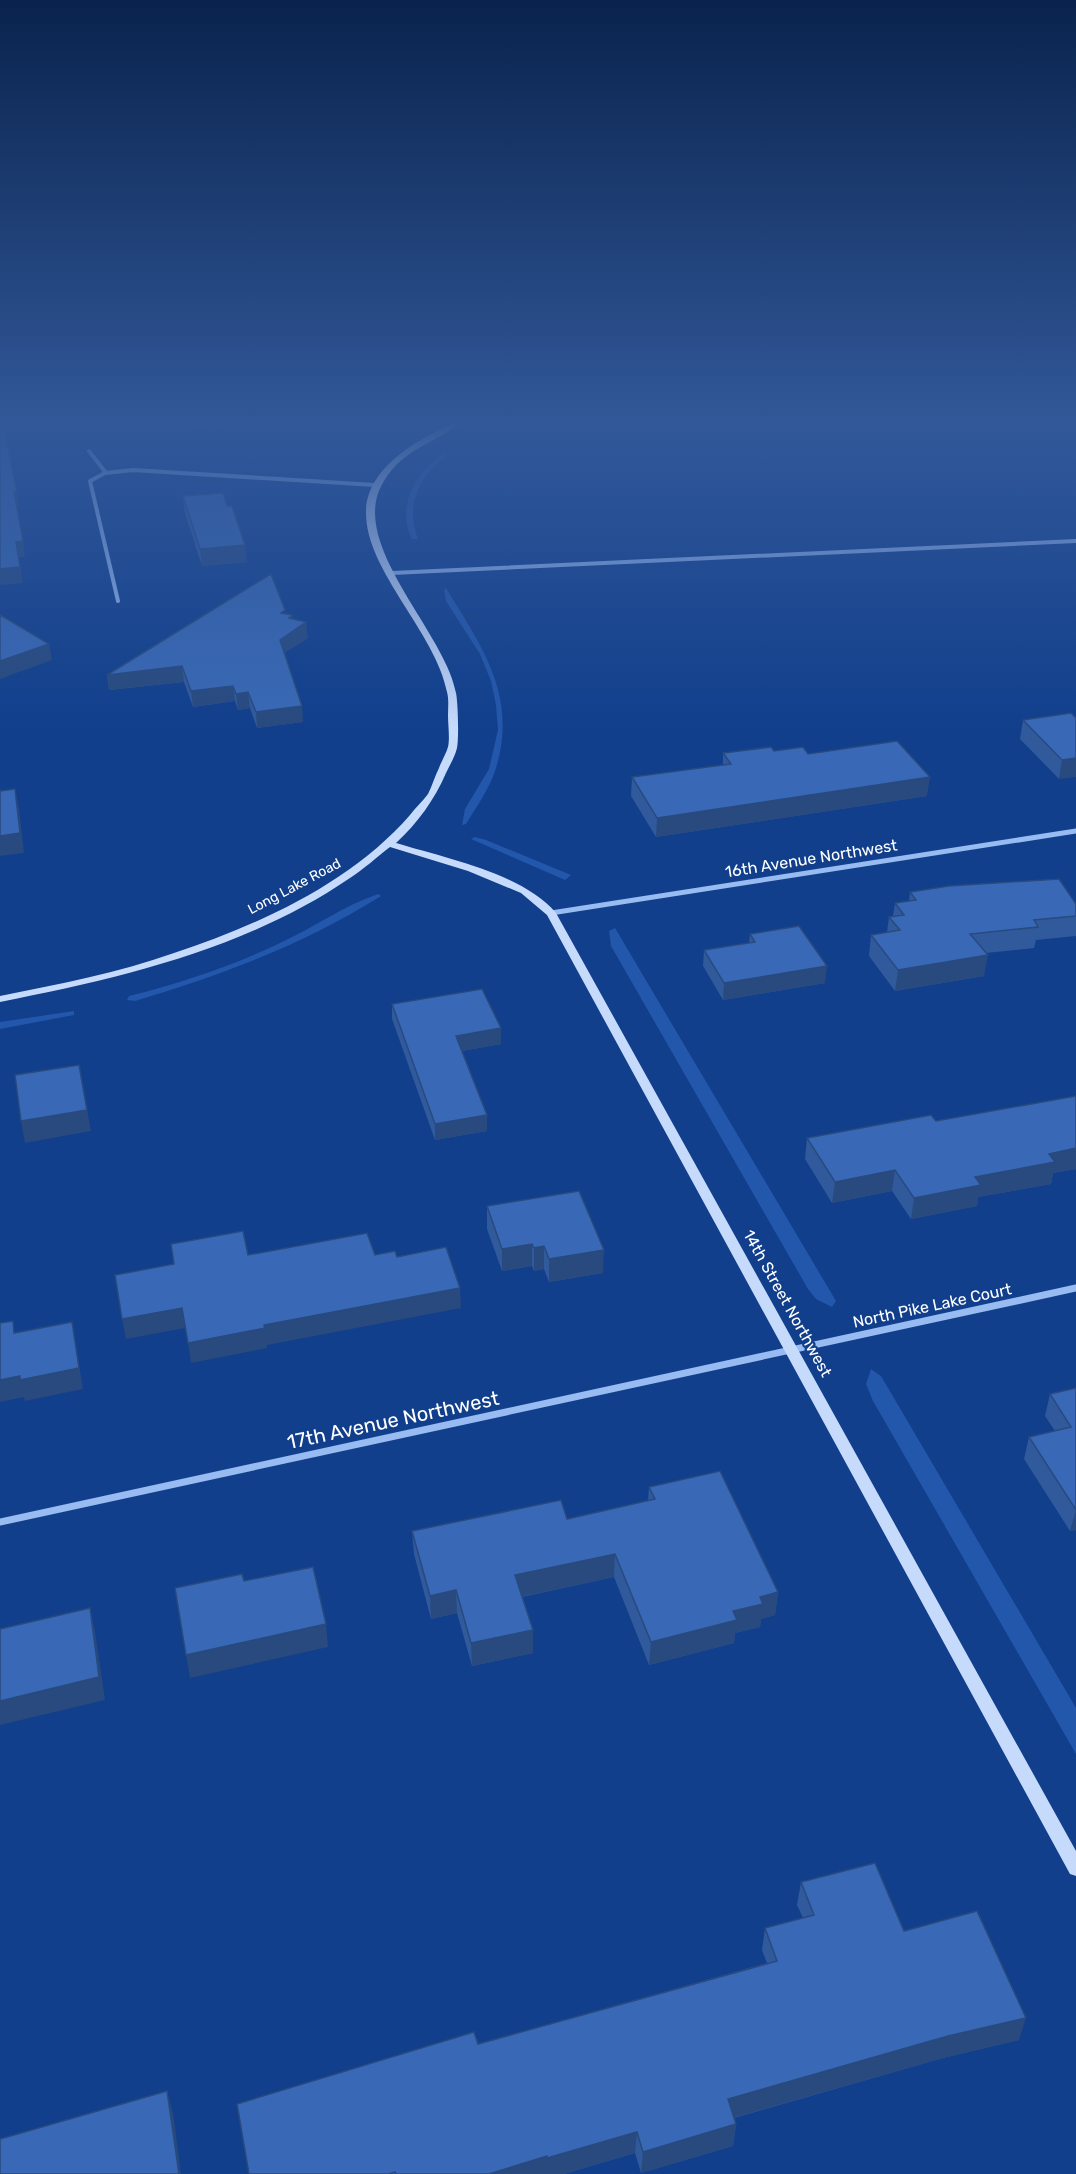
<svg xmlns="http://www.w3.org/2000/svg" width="1076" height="2174" viewBox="0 0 1076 2174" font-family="Rubik,sans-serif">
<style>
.green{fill:#2257ab}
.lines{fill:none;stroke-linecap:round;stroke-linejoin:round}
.street-far2{stroke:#98bbf2;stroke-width:4}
.street-far1{stroke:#98bbf2;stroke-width:5}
.street{stroke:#98bbf2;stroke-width:7}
.secondary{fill:#c6dafc;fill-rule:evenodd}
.wall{fill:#315a9d}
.shaded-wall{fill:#284a7f}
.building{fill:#3969b6;stroke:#284a7f;stroke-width:1.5}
.labels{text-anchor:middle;stroke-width:4.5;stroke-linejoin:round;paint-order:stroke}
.far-street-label{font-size:14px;fill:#fff;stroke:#113f8c}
.street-label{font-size:16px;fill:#fff;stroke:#113f8c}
.near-street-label{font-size:20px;fill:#fff;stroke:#113f8c}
</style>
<rect width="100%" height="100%" fill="#113f8c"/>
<path class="green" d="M444 454H448C421 476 404 503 418 539H412C396 508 415 470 444 454Z
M446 588C482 647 518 696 496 768 490 788 477 806 466 824L462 825 465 809 489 769 498 730 496 705 491 681 480 654 446 601 444 590Z
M475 837 486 840 571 875 565 880 471 839Z
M378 894 381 896C305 944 222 975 135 1001L127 1000 129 996C180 983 232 966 280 943 313 928 343 906 378 894Z
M615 928 836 1301 832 1307 816 1299 808 1289 611 946 609 931Z
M74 1011V1015L0 1029V1022Z
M871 1369 881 1376 1076 1708V1754L873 1401 866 1384Z"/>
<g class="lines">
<path class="street-far2" d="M89 451 106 473
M392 573 1076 541
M118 601 90 481 105 473 133 470 375 485"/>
<path class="street-far1" d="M551 913 1076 831"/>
<path class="street" d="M0 1522 1076 1288"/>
<path class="secondary" d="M451 424H459C433 444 403 449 384 481 345 542 445 631 456 693 458 702 459 739 457 748 455 756 450 765 446 773 435 799 417 824 396 843 445 858 522 873 556 913L1076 1851V1876L1070 1874 547 915 521 893 468 871 390 847C377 857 364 869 350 878 246 949 121 978 0 1002V996C59 984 118 973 174 953 259 925 351 883 410 815 415 808 423 801 428 794 432 786 435 776 439 768 441 762 446 754 448 747 450 738 448 725 448 715 448 708 449 699 447 692 436 633 366 571 366 513 366 468 416 441 451 424Z"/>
</g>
<path class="wall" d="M186 424H230L215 432Z
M183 496 247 562 202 566 185 513Z
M292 615V619L308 638 284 653 303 722 257 728 250 708 238 710 235 701 193 707 184 682 109 690 107 675Z
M1076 718 1059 779 1020 739 1023 720Z
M774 751 808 754 927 796 656 837 631 796 632 777 723 765V753Z
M910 892 1076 904V936L1036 940 1034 948 986 953 984 976 895 991 869 956 871 935 887 932 889 917 893 916 895 903 909 901Z
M750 934 825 983 723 1000 703 966 704 950 749 943Z
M392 1004 501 1028V1044L462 1051 487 1115V1131L435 1140 392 1019Z
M1076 1096V1169L1053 1173 1051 1184 978 1197 977 1206 911 1219 892 1191 832 1203 805 1159 807 1138 936 1121Z
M487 1206 603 1273 549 1282 544 1269 534 1271 532 1266 502 1271 487 1229Z
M1076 1388V1530L1070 1531 1024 1459 1029 1437 1055 1431 1045 1416 1050 1394Z
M649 1487 778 1592 775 1615 761 1619 760 1627 735 1633 734 1643 649 1665 614 1577 522 1597 533 1653 472 1666 457 1613 431 1619 414 1554 412 1531 567 1519 648 1501Z
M801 1882 1019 2040 943 2058 734 2118 736 2124 733 2146 641 2173 635 2153 564 2174H249L478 2044 767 1963 762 1950 765 1928 803 1918 797 1905Z"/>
<path class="shaded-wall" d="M214 424H230L215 432Z
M14 492H17L19 507H17Z
M23 541 25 557H19L23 583 0 585V569L16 542Z
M245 545 247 562 202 566 200 549Z
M292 615 293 631 306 622 308 638 281 655 280 640 289 618Z
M49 644 52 660 0 679V661Z
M182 666 184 682 109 690 107 675Z
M233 686 235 701 193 707 191 691Z
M248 692 250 708 238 710 236 694Z
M302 706 303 722 257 728 256 712Z
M1076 758V777L1059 779 1062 760Z
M930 777 927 796 656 837 657 818Z
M15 789 19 808 24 853 0 856V836Z
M988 955 984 976 895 991 898 970Z
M827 966 825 983 723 1000 724 983Z
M501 1028V1044L456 1052V1036Z
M79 1065 91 1131 25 1143 21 1121Z
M487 1115V1131L435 1140V1124Z
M1076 1148V1169L1053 1173 1051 1184 978 1197 977 1206 911 1219 914 1198 1049 1154Z
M895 1170 892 1191 832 1203 835 1182Z
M532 1244V1266L502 1271V1249Z
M544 1246V1269L534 1271V1248Z
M604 1250 603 1273 549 1282V1259Z
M460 1288 461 1308 267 1345V1348L191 1363 188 1343 264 1325Z
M182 1308 185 1328 126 1339 122 1319Z
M72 1322 83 1389 25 1401 24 1397 0 1402V1380Z
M1076 1509V1530L1070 1531 1076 1510Z
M615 1554 614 1577 515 1598V1575Z
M456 1590 457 1613 431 1619 430 1596Z
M778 1592 775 1615 761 1619 760 1627 735 1633 734 1643 649 1665 651 1642 733 1611 760 1597Z
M90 1608 95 1631 105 1700 0 1725V1701Z
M326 1624 328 1647 190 1678 186 1655Z
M533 1630V1653L472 1666 471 1643Z
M1026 2018 1019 2040 943 2058 725 2120 728 2099 948 2036Z
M167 2091 173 2113 181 2174H179Z
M736 2124 733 2146 641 2173 643 2152Z
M637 2132 635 2153 564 2174H547V2158Z
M547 2156V2174H489Z"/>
<path class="building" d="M0 424H3L17 492H14L23 541 16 542 20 567 0 569Z
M223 493 227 506H232L245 545 200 549 183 496Z
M271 574 285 610 281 613 292 615 289 618 306 622 280 640 302 706 256 712 248 692 236 694 233 686 191 691 182 666 107 675Z
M0 615 49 644 0 661Z
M1071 713 1076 718V758L1062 760 1023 720Z
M897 741 930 777 657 818 632 777 731 764 723 753 771 747 774 751 803 747 808 754Z
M15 789 20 833 0 836V791Z
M1059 879 1076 904V916L1034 920 1038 927 970 934 988 955 898 970 871 935 900 930 889 917 904 915 895 903 916 900 910 892 949 886Z
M799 926 827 966 724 983 704 950 755 942 750 934Z
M482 989 501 1028 456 1036 487 1115 435 1124 392 1004Z
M79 1065 87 1110 21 1121 15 1075Z
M1076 1096V1148L1049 1154 1055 1162 975 1177 981 1185 914 1198 895 1170 835 1182 807 1138 931 1115 936 1121Z
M579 1191 604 1250 549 1259 544 1246 534 1248 532 1244 502 1249 487 1206Z
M243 1231 248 1255 367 1233 375 1255 395 1251 397 1257 446 1247 460 1288 264 1325 265 1328 188 1343 182 1308 122 1319 115 1275 174 1264 171 1244Z
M13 1321 14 1333 72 1322 79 1368 20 1380V1376L0 1380V1323Z
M1076 1388V1510L1029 1437 1071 1427 1050 1394Z
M720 1471 778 1592 760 1597 763 1604 733 1611 737 1620 651 1642 615 1554 515 1575 533 1630 471 1643 456 1590 430 1596 412 1531 561 1500 567 1519 655 1499 649 1487Z
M313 1567 326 1624 186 1655 175 1588 242 1574 244 1581Z
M90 1608 99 1677 0 1701V1629Z
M875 1863 904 1931 977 1911 1026 2018 948 2036 728 2099 736 2124 643 2152 637 2132 547 2158V2156L489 2174H396L395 2172 389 2174H249L237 2104 474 2032 478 2044 777 1961 765 1928 814 1915 801 1882Z
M167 2091 179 2174H0V2139Z"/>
<linearGradient id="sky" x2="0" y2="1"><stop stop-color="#09234d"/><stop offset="0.58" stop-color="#325899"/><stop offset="1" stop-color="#325899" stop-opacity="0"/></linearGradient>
<rect width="1076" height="728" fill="url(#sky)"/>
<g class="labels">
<g class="far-street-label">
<text transform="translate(294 886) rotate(-28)" y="5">Long Lake Road</text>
</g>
<g class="street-label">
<text transform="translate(811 858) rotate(-9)" y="6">16th Avenue Northwest</text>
<text transform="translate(788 1303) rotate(61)" y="6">14th Street Northwest</text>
<text transform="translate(932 1305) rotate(-12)" y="6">North Pike Lake Court</text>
</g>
<g class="near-street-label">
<text transform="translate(393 1420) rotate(-12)" y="7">17th Avenue Northwest</text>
</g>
</g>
</svg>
